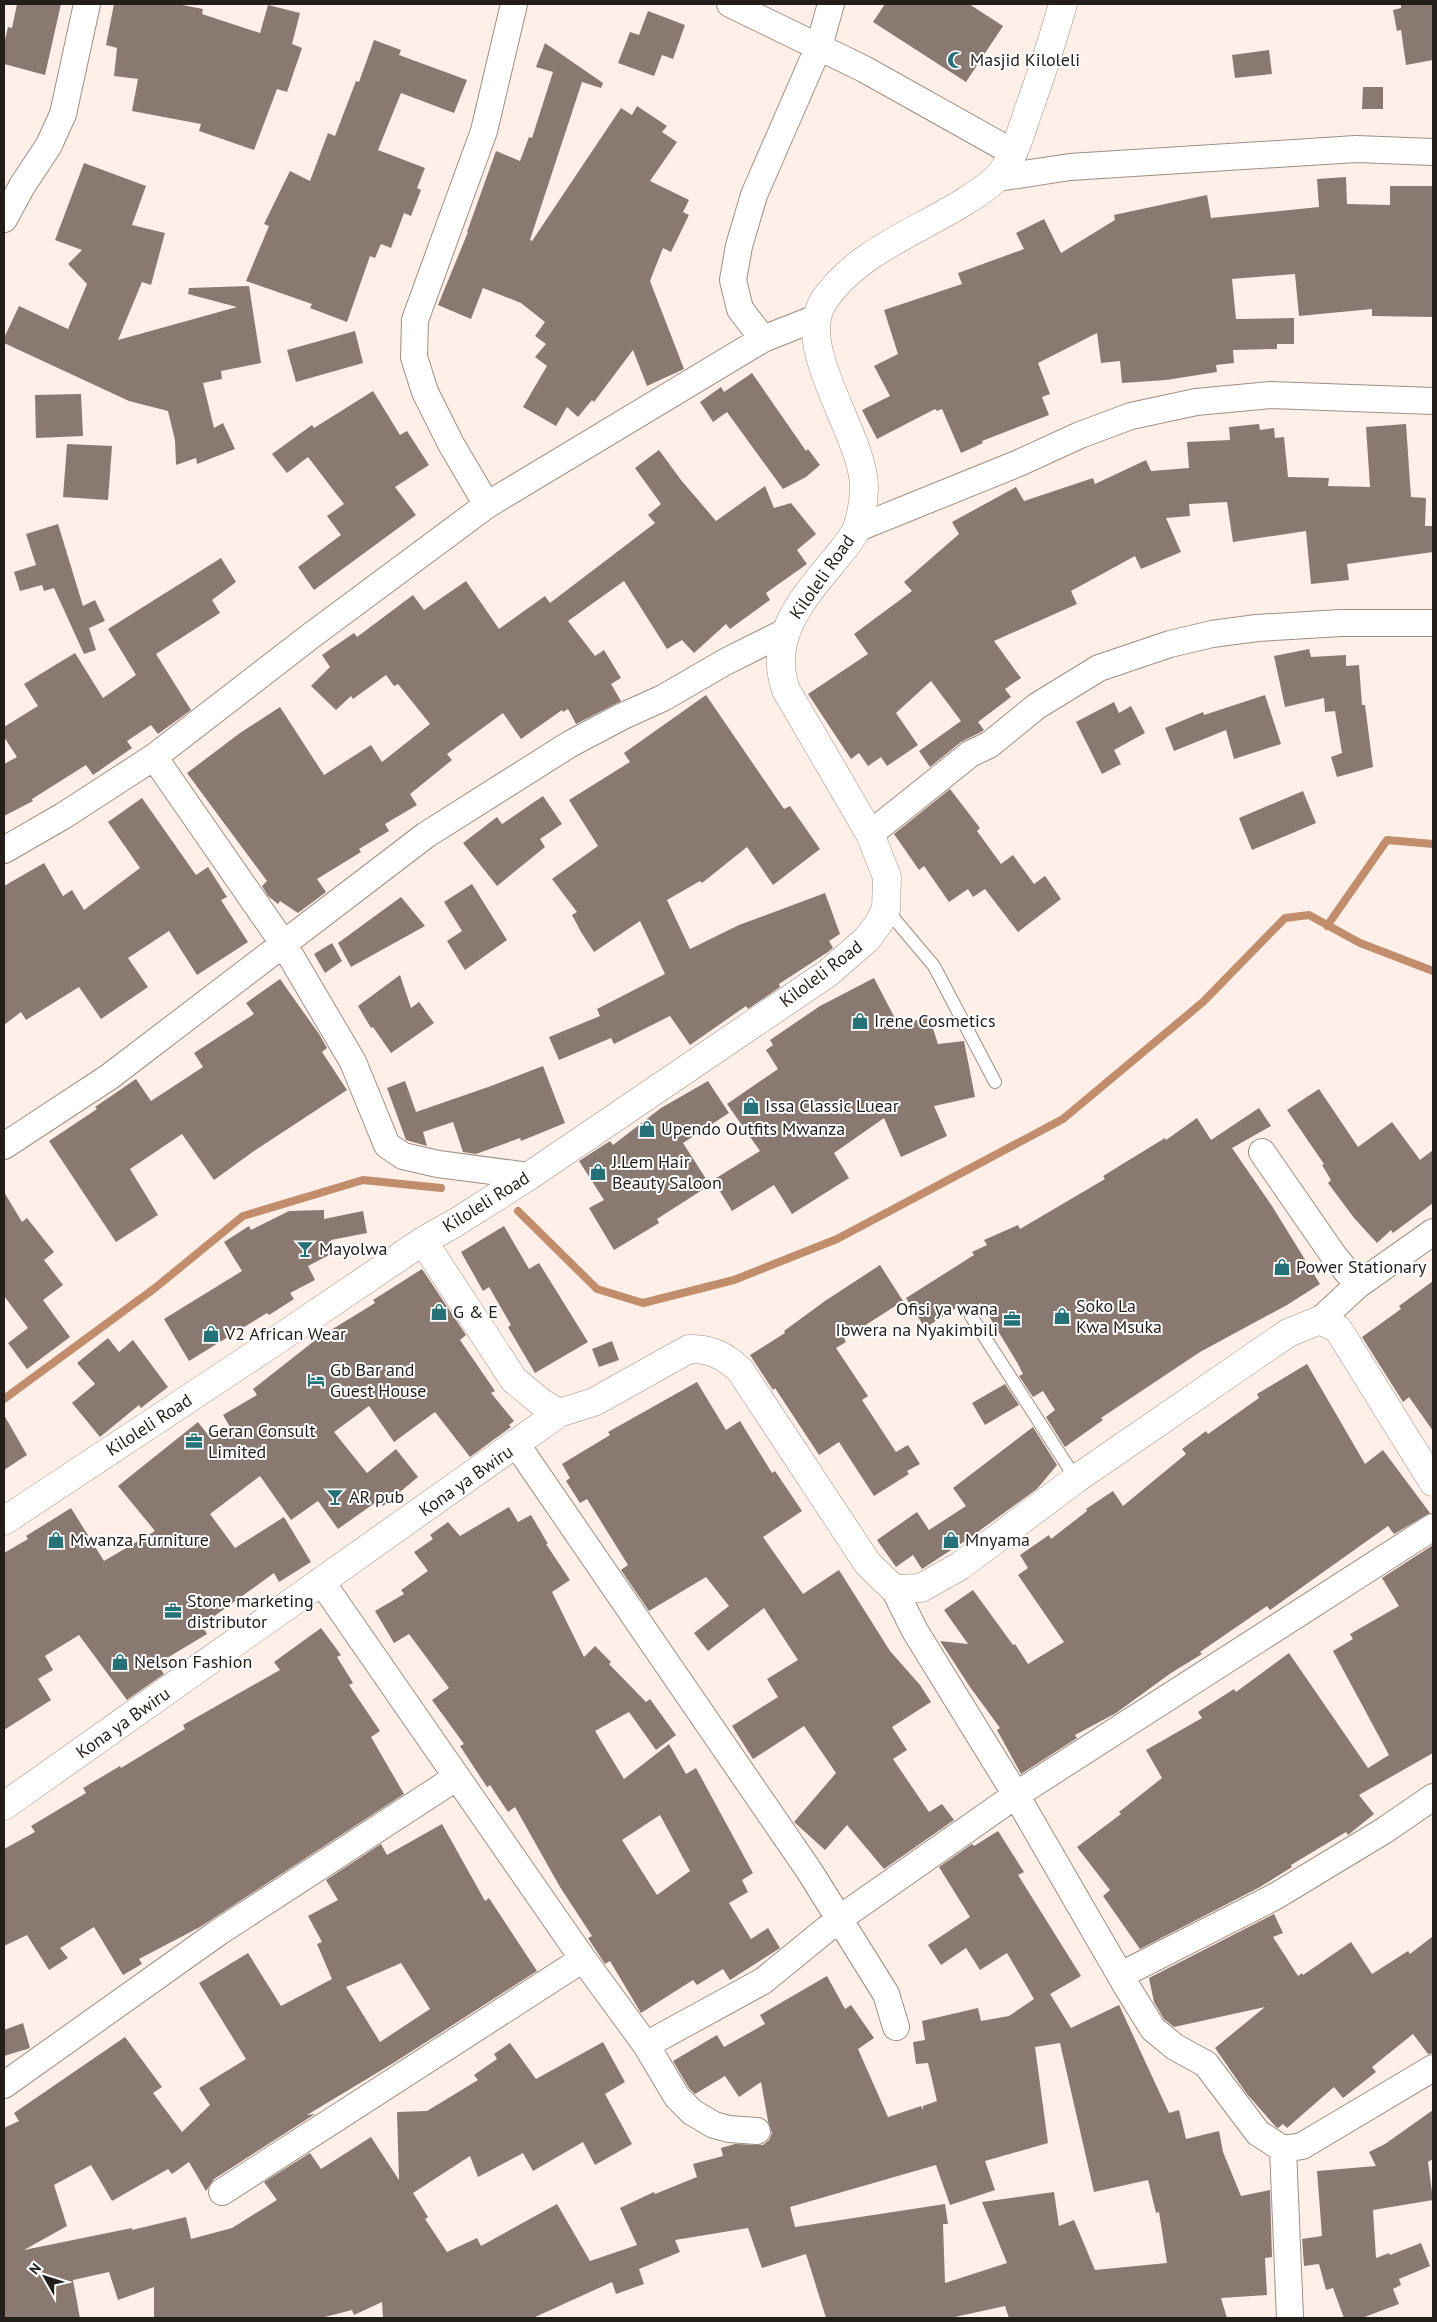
<svg xmlns="http://www.w3.org/2000/svg" width="1437" height="2322" viewBox="0 0 1437 2322" font-family="'PT Sans',sans-serif">
<style>
.lines{fill:none;stroke-linecap:round;stroke-linejoin:round}
.stream{stroke:#c18d6c;stroke-width:8}
.building{fill:#897970;fill-rule:evenodd}
.lane-casing{stroke:#9e8f85;stroke-width:14}
.street-casing{stroke:#9e8f85;stroke-width:28}
.secondary-casing{stroke:#9e8f85;stroke-width:29}
.lane{stroke:#fff;stroke-width:12}
.street{stroke:#fff;stroke-width:26}
.secondary{stroke:#fff;stroke-width:28}
.labels{text-anchor:middle;stroke-width:4;stroke-linejoin:round;paint-order:stroke}
.poi-label{font-size:18px;fill:#241e1a;stroke:#fff;text-anchor:start}
.street-label{font-size:18px;fill:#241e1a;stroke:#fff}
</style>
<rect width="100%" height="100%" fill="#fef0e8"/>
<g class="lines">
<path class="stream" d="M1327 926 1387 840 1433 844
M518 1211 597 1289 643 1303 734 1280 837 1239 1063 1119 1203 1002 1285 918 1309 915 1360 943 1433 971
M4 1399 155 1288 243 1216 363 1180 441 1188"/>
</g>
<path class="building" d="M17 4H61L45 75 4 64V44L8 27 12 28Z
M114 4H177L203 9 202 14 260 33 268 5 300 13 292 44 302 48 287 92 277 89 254 150 199 131 201 124 132 111 138 79 114 76 117 48 106 45Z
M885 4H969L1003 26 966 82 873 22Z
M1401 4H1433V60L1406 65 1401 30 1397 31 1393 10 1401 8Z
M648 11 685 25 673 59 662 55 654 76 618 63 630 32 639 35Z
M374 40 401 50 399 55 467 80 454 113 401 93 378 150 425 168 417 188 421 190 411 216 404 213 391 248 381 244 375 258 370 256 347 322 310 308 312 304 246 281 269 226 264 224 290 171 310 181 328 133 335 136 356 81 359 82Z
M545 43 603 83 601 88 582 82 530 240 532 241 621 108 632 115 637 106 667 126 662 132 677 142 650 181 689 200 683 212 689 215 671 252 663 248 650 281 684 369 647 386 633 350 594 402 592 400 578 417 567 407 556 426 523 407 547 366 535 357 546 344 535 336 545 322 521 303 483 288 471 319 438 305 468 232H467L496 151 520 161 529 137 532 138 553 72 536 67Z
M1269 50 1272 74 1235 78 1232 55Z
M1363 87H1383V109H1362Z
M84 163 146 186 132 225 165 233 151 285 142 282 118 340 237 307 188 294 189 288 249 286 261 363 221 371 222 379 203 383 214 428 223 423 235 449 197 464 196 458 176 465 175 440 168 411 129 401 4 343V338L19 306 68 329 87 284 68 264 82 250 55 240Z
M1346 177 1347 204 1390 205V186H1433V317L1372 316V309L1299 316 1295 274 1232 279 1236 319 1294 318V344H1277V349L1233 350 1234 363 1216 365 1217 372 1166 380 1122 383 1120 361 1101 363 1097 333 1038 363 1050 394 1042 397 1049 415 982 441 983 443 961 453 942 409 937 411 935 409 877 439 862 410 890 396 874 366 898 354 884 310 962 284 958 273 1024 249 1016 233 1044 219 1061 253 1115 220 1114 215 1207 195 1211 218 1319 207 1317 179Z
M355 331 363 363 296 382 287 350Z
M752 373 806 451 808 449 820 465 806 477 783 489 727 412 713 422 700 402 721 387 724 392Z
M373 391 400 435 407 431 429 465 395 487 416 515 314 590 298 567 341 535 327 516 344 504 308 457 287 473 272 454 312 425 314 428Z
M81 394 83 436 36 438 35 395Z
M1259 424 1260 430 1274 428 1275 438 1284 437 1288 477 1329 478 1328 486 1370 487 1366 427 1406 424 1411 497 1426 498 1425 526H1433V552L1347 564 1349 580 1311 584 1306 531 1233 542 1227 502 1189 504 1190 516 1166 518 1181 552 1141 569 1135 556 1071 591 1077 604 994 641 1021 678 1005 689 1011 697 978 722 984 730 981 732 961 742 930 767 919 751 961 721 931 681 896 713 918 745 887 766 881 757 868 766 859 753 851 759 808 694 868 654 854 634 912 591 904 582 959 534 952 522 1016 487 1024 501 1093 478 1095 484 1146 460 1151 471 1189 468 1187 442 1230 440 1229 427Z
M67 444 112 446 108 500 63 497Z
M659 450 681 480 716 521 765 486 774 508 791 503 816 534 797 550 807 564 766 593 770 600 730 629 726 624 694 653 682 640 667 649 624 581 568 621 595 656 604 650 621 678 611 684 621 701 576 724 568 709 563 712 562 710 521 739 503 713 447 754 452 760 410 794 417 805 385 824 389 831 359 849 361 852 317 879 326 892 298 913 280 901 278 904 268 896 262 886 267 881 187 773 240 733 280 707 324 775 371 745 382 762 430 724 398 684 394 686 386 675 353 699 351 696 336 710 311 686 330 667 322 655 354 633 357 637 413 595 424 610 466 581 499 629 545 596 550 603 655 523 648 515 661 504 635 468Z
M58 524 83 606 95 600 105 621 89 628 96 650 84 654 54 588 44 591 42 585 20 591 14 572 36 565 26 534Z
M221 558 236 582 212 600 220 613 156 654 191 710 158 734 151 725 127 741 132 748 93 775 86 765 32 799 33 801 4 816V764L17 757 4 737V727L38 706 24 684 75 653 103 698 136 675 108 629Z
M1309 649 1311 657 1346 655V666L1359 665 1362 705H1365L1373 767 1337 777 1331 757 1342 753 1335 711 1325 712 1324 698 1285 707 1274 656Z
M706 695 784 809 790 806 820 849 773 885 747 847 702 883 700 881 667 900 690 949 739 925 825 893 840 934 829 941 833 948 828 952 779 984 780 987 748 1009 746 1006 690 1045 670 1016 614 1044 611 1038 559 1060 549 1037 600 1016 597 1009 665 974 640 921 594 952 581 932 572 915 577 912 552 879 598 846 569 800 630 762 624 753Z
M1265 695 1281 744 1234 759 1226 730 1174 751 1165 728 1203 712 1204 715Z
M1114 702 1119 713 1131 706 1145 733 1114 750 1121 764 1102 774 1076 722Z
M950 789 980 828 977 831 1001 864 1013 855 1034 884 1045 876 1061 899 1018 932 985 889 973 897 968 889 949 902 924 866 919 870 894 834Z
M1303 791 1316 823 1252 850 1239 818Z
M543 796 562 824 540 839 545 847 497 886 463 843 497 817 502 824Z
M142 798 196 875 208 867 227 897 221 900 248 942 197 975 169 931 128 958 148 987 101 1019 79 987 26 1020 21 1012 4 1025V886L44 863 63 896 72 890 84 910 140 868 108 822Z
M472 884 507 940 465 970 447 941 462 931 444 902Z
M401 897 425 926 351 967 338 943Z
M332 943 342 961 325 973 314 954Z
M400 975 411 1008 419 1002 434 1023 391 1053 373 1027 371 1028 358 1006Z
M874 978 899 1026 929 1016 938 1044 964 1041 975 1097 934 1106 947 1136 901 1157 884 1118 834 1153 849 1178 792 1214 774 1185 732 1211 713 1180 760 1151 727 1104 778 1069 766 1050 773 1045 770 1040 820 1006Z
M280 979 319 1034 327 1048 322 1052 347 1090 254 1151 214 1180 182 1134 130 1169 158 1215 116 1242 49 1141 97 1109 95 1107 136 1079 151 1101 203 1067 194 1053 254 1014 246 1003Z
M543 1066 565 1123 521 1141 520 1138 476 1154 463 1152 453 1122 423 1132 427 1146 406 1140 387 1088 405 1081 416 1112 491 1086Z
M708 1081 729 1113 683 1143 710 1185 657 1219 659 1223 614 1250 589 1208 604 1200 579 1161 610 1141 613 1145 661 1108Z
M1319 1089 1358 1147 1392 1122 1420 1160 1433 1150V1203L1393 1233 1391 1230 1377 1243 1354 1218 1328 1183 1331 1180 1322 1165 1324 1164 1287 1110Z
M1259 1108 1271 1126 1232 1148 1272 1206 1320 1284 1287 1305 1200 1352 1101 1418 1103 1420 1065 1447 1046 1417 1055 1410 1043 1391 1033 1397 1019 1376 1023 1374 1018 1364 981 1303 973 1308 967 1309 964 1313 959 1306 925 1328 906 1298 974 1255 972 1252 987 1245 984 1240 1018 1225 1020 1229 1105 1179 1103 1176 1165 1138 1166 1140 1197 1118 1211 1140Z
M4 1192 22 1222 27 1218 54 1252 44 1260 63 1285 43 1300 70 1337 27 1369 8 1343 28 1328 4 1296Z
M324 1210V1219L363 1211 367 1233 331 1240 337 1251 308 1266 315 1280 290 1293 294 1299 269 1315 267 1313 189 1361 164 1319 242 1271 224 1242 249 1226 251 1230 289 1211Z
M504 1226 529 1269 539 1263 588 1342 535 1373 508 1327 511 1325 489 1287 483 1291 461 1252Z
M880 1265 903 1301 844 1339 846 1342 836 1348 868 1396 862 1400 896 1452 908 1445 920 1464 907 1471 909 1474 874 1496 839 1442 819 1455 775 1388 773 1390 750 1355 785 1333 784 1331 825 1301Z
M422 1269 466 1335 460 1340 495 1391 491 1393 514 1421 509 1425 511 1427 470 1457 435 1412 394 1442 369 1406 334 1432 367 1473 396 1449 418 1477 383 1506 379 1500 338 1529 318 1501 291 1520 260 1476 210 1514 235 1548 284 1517 311 1562 279 1582 274 1573 202 1625 207 1634 157 1664 164 1674 127 1700 79 1635 45 1656 53 1670 38 1679 51 1700 4 1730V1553L28 1539 26 1536 71 1508 104 1561 155 1531 118 1486 198 1422 212 1440 230 1427 223 1415 257 1395 253 1389 318 1338 375 1303 373 1300Z
M1433 1281V1431L1409 1397 1403 1402 1362 1337 1401 1309 1399 1306Z
M108 1338 119 1352 133 1340 168 1387 141 1408 139 1405 100 1437 72 1403 95 1384 77 1363Z
M612 1341 619 1360 599 1367 592 1349Z
M1307 1364 1365 1464 1383 1450 1430 1513 1394 1534 1388 1526 1270 1610 1267 1606 1200 1652 1202 1654 1171 1673 1116 1713 1075 1735 1077 1738 1021 1774 997 1730 1000 1728 970 1687 940 1641 968 1644 944 1610 973 1590 1013 1645 1015 1644 1028 1664 1064 1642 1018 1575 1028 1568 1020 1555 1049 1535 1051 1539 1087 1511 1086 1509 1113 1491 1123 1506 1186 1454 1182 1449 1206 1431 1208 1434 1259 1398 1257 1394Z
M697 1382 726 1430 740 1421 772 1473 775 1471 802 1511 763 1537 803 1594 839 1570 890 1651 920 1685 931 1702 892 1727 907 1750 893 1759 929 1812 942 1804 954 1820 884 1869 847 1825 825 1850 794 1822 836 1773 804 1726 753 1759 732 1726 778 1697 767 1679 798 1660 764 1608 708 1651 694 1633 729 1606 706 1577 649 1611 621 1570 628 1565 587 1499 580 1503 566 1481 570 1478 562 1464 610 1435 608 1432Z
M1005 1384 1019 1405 985 1425 972 1403Z
M4 1415 27 1455 4 1470Z
M1033 1427 1057 1465 1037 1489 968 1539 922 1569 913 1555 896 1567 877 1540 917 1512 929 1530 966 1506 953 1488Z
M509 1507 518 1522 531 1515 548 1544H546L570 1580 552 1592 584 1657 595 1646 611 1662 609 1664 646 1702 650 1699 676 1735 656 1750 629 1712 595 1731 624 1779 669 1744 686 1774 696 1768 753 1873 742 1880 748 1892 729 1903 751 1939 768 1928 780 1948 730 1980 723 1969 697 1985 693 1980 641 2013 610 1961 605 1964 588 1938 592 1936 560 1887 515 1807 508 1812 490 1785 487 1787 460 1746 464 1744 432 1700 449 1688 409 1634 394 1643 375 1611 404 1594 401 1590 428 1571 414 1552 433 1539 430 1535 448 1522 460 1536ZM660 1815 690 1871 657 1895 622 1840Z
M1433 1545V1753L1359 1795 1374 1814 1348 1835 1346 1832 1291 1865 1292 1867 1260 1887 1140 1949 1103 1896 1110 1890 1077 1847 1121 1814 1119 1812 1162 1778 1146 1750 1202 1718 1198 1712 1234 1689 1236 1692 1289 1653 1368 1768 1389 1755 1333 1651 1353 1639 1350 1634 1399 1606 1382 1578Z
M321 1628 341 1655 337 1657 353 1683 349 1685 380 1731 371 1737 404 1794 200 1927 139 1959 142 1964 123 1975 94 1927 60 1948 68 1958 49 1970 27 1935 4 1946V1849L35 1832 31 1826 86 1793 83 1788 120 1766 121 1768 185 1729 183 1725 280 1670 274 1662Z
M442 1824 485 1901 489 1898 537 1971 395 2062 307 2115 315 2114 214 2179 206 2191 189 2162 172 2174 168 2169 112 2201 91 2165 54 2185 67 2226 24 2250 132 2228V2230L186 2217 191 2239 232 2228 277 2200 264 2182 310 2153 321 2169 371 2137 399 2180 397 2112 427 2111 478 2080 474 2075 497 2059 494 2054 510 2043 536 2079 603 2042 625 2082 605 2094 632 2144 595 2165 583 2142 533 2171 523 2153 478 2177 470 2156 413 2193 428 2217 425 2219 447 2252 477 2238 481 2246 557 2204 590 2261 637 2245 620 2208 654 2192 655 2194 697 2177 693 2164 723 2156 721 2148 735 2144 763 2145 769 2140 772 2133 768 2121 761 2082 739 2097 725 2076 695 2094 689 2088 673 2061 717 2035 724 2047 765 2024 760 2015 827 1976 845 2009 851 2005 874 2038 858 2049 888 2117 921 2106 923 2110V2106L937 2101 928 2063 916 2064 913 2042 925 2040 922 2021 978 2008 981 2021 1009 2016 1034 1999 1007 1953 980 1970 966 1948 941 1965 928 1945 970 1917 939 1867 972 1844 974 1846 998 1831 1024 1872 1018 1875 1081 1976 1050 1994 1071 2028 1119 2005 1169 2113 1179 2110 1186 2139 1219 2131 1223 2152 1241 2196 1270 2190 1272 2257 1265 2258 1267 2295 1221 2298 1227 2318H1009L1005 2306 950 2318H826L806 2254 762 2268 748 2228 675 2240 680 2252 639 2269 644 2284 616 2294 612 2282 533 2318H383L382 2302 354 2315 352 2310 321 2318H154V2287L118 2300 109 2272 73 2280 80 2318H4V2128L19 2121 14 2113 125 2037 162 2087 153 2093 182 2132 210 2105 199 2088 246 2059 199 1983 248 1953 281 2006 332 1979 317 1944 322 1942 308 1916 338 1900 326 1880 381 1844 387 1855ZM401 1963 430 2009 380 2042 346 1987ZM1060 2043 1094 2192 1148 2180 1156 2213 1159 2212 1167 2263 1095 2270 1074 2220 1059 2226 1054 2192 982 2202 1007 2263 945 2283 943 2224H948L945 2204 795 2227 790 2207 936 2165 950 2205 995 2190 985 2161 1048 2143 1035 2047Z
M1274 1914 1283 1933 1273 1937 1298 1976 1302 1973 1303 1975 1351 1942 1372 1974 1408 1951 1410 1954 1433 1936V2053L1428 2054 1413 2034 1372 2067 1376 2072 1343 2098 1334 2087 1287 2128 1283 2124 1278 2128 1276 2127 1247 2094 1215 2048 1265 2007 1174 2027 1164 2019 1154 2002 1149 1978Z
M23 2023 30 2048 4 2056V2030Z
M1433 2110V2159L1428 2162 1433 2200 1373 2210 1376 2258 1389 2253 1390 2255 1421 2243 1430 2266 1399 2279 1401 2285 1393 2289 1399 2304 1362 2318H1344L1333 2288 1326 2290 1319 2264 1304 2266 1302 2239 1322 2236 1317 2171 1376 2166 1369 2152 1385 2144Z"/>
<g class="lines">
<g class="lane-casing">
<path id="lane" d="M886 909 934 966 995 1082
M971 1316 1076 1479"/>
</g>
<g class="street-casing">
<path id="street" d="M730 4 864 69 1014 153
M998 178 1070 167 1356 149 1433 152
M4 219 22 186 49 145 63 114 87 4
M763 339 740 309 733 280 739 246 754 195 819 46 831 4
M487 505 451 444 425 392 414 357 415 320 484 131 514 4
M856 529 1019 463 1080 435 1131 416 1196 402 1271 395 1433 401
M154 757 283 943 353 1062 387 1145 403 1156 438 1164 529 1176
M870 834 970 754 989 745 1037 706 1099 668 1170 644 1212 634 1257 628 1341 623H1433
M4 850 63 816 154 757 312 635 487 505 763 339 816 318
M4 1146 109 1077 426 835 570 744 623 716 663 698 725 662 785 632
M1262 1152 1334 1256 1358 1285
M1320 1320 1358 1285 1433 1232
M517 1445 810 1872 886 1994 896 2027
M321 1581 583 1959 646 2045 677 2097 692 2112 714 2125 729 2129 757 2131
M894 1589 915 1631 1016 1795 1127 1987 1153 2029 1175 2047 1206 2064 1258 2133 1283 2149 1302 2146 1433 2068
M1121 1975 1276 1896 1385 1830 1433 1797
M646 2045 763 1981 839 1919 1016 1795 1433 1527
M4 2085 219 1932 457 1777
M1283 2149 1290 2318
M222 2192 583 1959"/>
</g>
<g class="secondary-casing">
<path id="secondary" d="M423 1241 514 1380 542 1403 559 1413 594 1402 689 1349C710 1348 725 1356 740 1370L868 1564 894 1589 921 1588 960 1566 1076 1479 1288 1333 1320 1320 1338 1329 1433 1482
M4 1521 262 1350 423 1241 455 1223 529 1176 828 973 867 939 879 923 886 909 887 877 870 834 786 690C767 637 804 597 836 558 843 549 852 540 857 528 861 516 864 500 864 487 864 436 794 348 823 302 855 253 916 232 964 202 975 195 988 187 997 178 1015 159 1021 130 1030 106 1042 72 1053 39 1063 4
M4 1806 559 1413"/>
</g>
<use href="#lane" class="lane"/>
<use href="#street" class="street"/>
<use href="#secondary" class="secondary"/>
</g>
<defs>
<g id="mosque-bare" transform="scale(1.35)"><path d="M3.5-4.9A6 6 0 1 0 3.5 4.9A5 5 0 1 1 3.5-4.9Z" fill="#267177" stroke="#fff" stroke-width="2.5" paint-order="stroke"/></g>
<g id="shop-bare" transform="scale(1.35)"><path d="M-5-2.5h2.3a2.7 3.5 0 0 1 5.4 0H5L5.5 6h-11ZM-1.5-2.5h3a1.5 2.3 0 0 0-3 0Z" fill="#267177" stroke="#fff" stroke-width="2.5" paint-order="stroke"/></g>
<g id="bar-bare" transform="scale(1.35)"><path d="M-6-5H6L.8 .8V4.5H3.5V6h-7V4.5H-.8V.8Z" fill="#267177" stroke="#fff" stroke-width="2.5" paint-order="stroke"/></g>
<g id="office-bare" transform="scale(1.35)"><path d="M-6-3h4V-5.5h4V-3h4V5H-6ZM-1-4.5V-3h2v-1.5ZM-6 0V1H6V0Z" fill="#267177" stroke="#fff" stroke-width="2.5" paint-order="stroke"/></g>
<g id="hotel-bare" transform="scale(1.35)"><path d="M-6-4.5h1.5V1H6V5H4.5V3h-9V5H-6ZM-4 0a1.8 1.8 0 1 1 3.6 0ZM.5 0V-2.5h3Q6-2.5 6 0Z" fill="#267177" stroke="#fff" stroke-width="2.5" paint-order="stroke"/></g>
</defs>
<g fill-rule="evenodd">
<use href="#mosque-bare" x="956" y="60"/>
<use href="#shop-bare" x="860" y="1021"/>
<use href="#shop-bare" x="751" y="1106"/>
<use href="#shop-bare" x="647" y="1129"/>
<use href="#shop-bare" x="598" y="1172"/>
<use href="#bar-bare" x="305" y="1249"/>
<use href="#shop-bare" x="1282" y="1267"/>
<use href="#shop-bare" x="439" y="1312"/>
<use href="#shop-bare" x="1062" y="1316"/>
<use href="#office-bare" x="1012" y="1319"/>
<use href="#shop-bare" x="211" y="1334"/>
<use href="#hotel-bare" x="316" y="1380"/>
<use href="#office-bare" x="194" y="1441"/>
<use href="#bar-bare" x="335" y="1497"/>
<use href="#shop-bare" x="56" y="1540"/>
<use href="#shop-bare" x="951" y="1540"/>
<use href="#office-bare" x="173" y="1611"/>
<use href="#shop-bare" x="120" y="1662"/>
</g>
<g class="labels">
<g class="poi-label">
<text x="970" y="66">Masjid Kiloleli</text>
<text x="874" y="1027">Irene Cosmetics</text>
<text x="765" y="1112">Issa Classic Luear</text>
<text x="661" y="1135">Upendo Outfits Mwanza</text>
<text x="612" y="1168">J.Lem Hair<tspan x="612" dy="21">Beauty Saloon</tspan></text>
<text x="319" y="1255">Mayolwa</text>
<text x="1296" y="1273">Power Stationary</text>
<text x="1076" y="1312">Soko La<tspan x="1076" dy="21">Kwa Msuka</tspan></text>
<text x="998" y="1315" text-anchor="end">Ofisi ya wana<tspan x="998" dy="21">Ibwera na Nyakimbili</tspan></text>
<text x="453" y="1318">G &amp; E</text>
<text x="225" y="1340">V2 African Wear</text>
<text x="330" y="1376">Gb Bar and<tspan x="330" dy="21">Guest House</tspan></text>
<text x="208" y="1437">Geran Consult<tspan x="208" dy="21">Limited</tspan></text>
<text x="349" y="1503">AR pub</text>
<text x="70" y="1546">Mwanza Furniture</text>
<text x="965" y="1546">Mnyama</text>
<text x="187" y="1607">Stone marketing<tspan x="187" dy="21">distributor</tspan></text>
<text x="134" y="1668">Nelson Fashion</text>
</g>
<g class="street-label">
<text transform="translate(822 577) rotate(-55)" y="6">Kiloleli Road</text>
<text transform="translate(821 974) rotate(-37)" y="6">Kiloleli Road</text>
<text transform="translate(486 1202) rotate(-32)" y="6">Kiloleli Road</text>
<text transform="translate(149 1425) rotate(-33)" y="6">Kiloleli Road</text>
<text transform="translate(466 1481) rotate(-35)" y="6">Kona ya Bwiru</text>
<text transform="translate(123 1723) rotate(-35)" y="6">Kona ya Bwiru</text>
</g>
</g>
<rect width="1437" height="2322" fill="none" stroke="#241e1a" stroke-width="10"/>
<g transform="translate(45 2277) rotate(309)" stroke="#ffffff" stroke-width="4" paint-order="stroke">
<path d="M0-4L9 19L0 12L-9 19Z" fill="#241e1a"/>
<text y="-8" font-size="14" font-weight="bold" text-anchor="middle" fill="#241e1a">N</text>
</g>
</svg>
